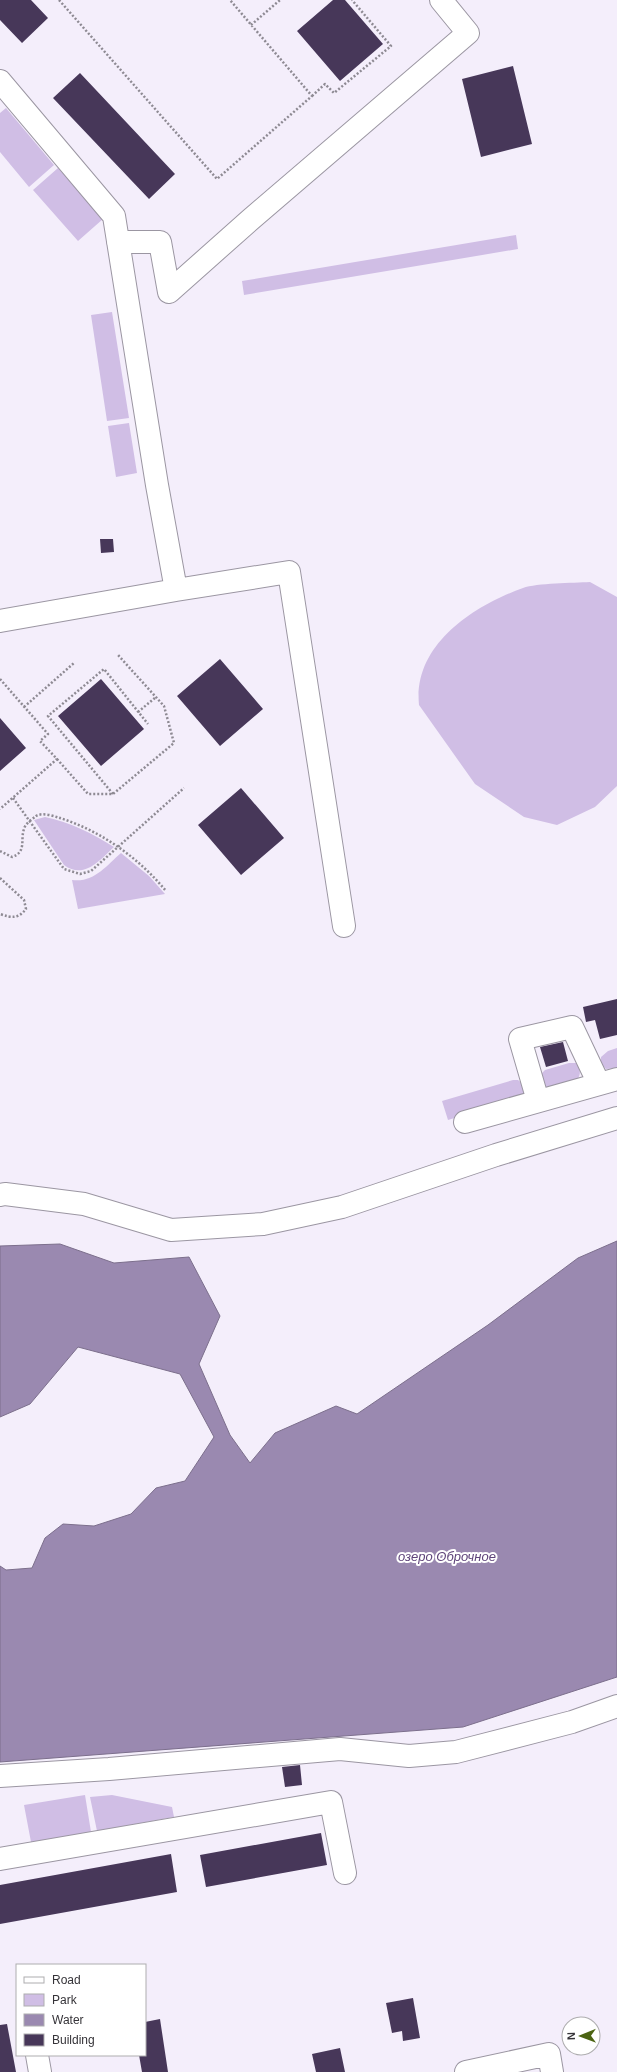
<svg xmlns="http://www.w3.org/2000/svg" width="617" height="2072" viewBox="0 0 617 2072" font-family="Arial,sans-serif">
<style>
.green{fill:#d0bee5}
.water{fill:#9a89b0;stroke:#7c6f8c}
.building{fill:#473759}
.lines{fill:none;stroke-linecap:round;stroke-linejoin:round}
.minor-casing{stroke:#9b96a2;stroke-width:24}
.path{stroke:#8e8a93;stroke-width:2.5;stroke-dasharray:2 2;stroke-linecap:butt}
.minor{stroke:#fff;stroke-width:22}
.labels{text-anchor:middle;stroke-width:4;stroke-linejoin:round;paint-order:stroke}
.water-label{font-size:13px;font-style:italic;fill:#5f447a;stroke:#fff}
</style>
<rect width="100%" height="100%" fill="#f4eefb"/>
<path class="green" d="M6 108 54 165 29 187 0 152V113Z
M58 168 103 219 78 241 33 190Z
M516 235 518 249 244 295 242 281Z
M112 312 129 418 107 421 91 315Z
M129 423 137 473 116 477 108 426Z
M590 582 617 597V786L595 807 557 825 524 817 475 784 419 705C413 645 473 606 523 588 537 583 573 583 590 582Z
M45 817C70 822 93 834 114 847 100 860 84 880 64 865L34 820Z
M121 853 149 876 165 894 78 909 72 880C94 883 106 866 121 853Z
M617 1048V1068L606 1069 601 1064V1057L608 1051Z
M569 1063H576C581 1070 581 1073 577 1081L552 1088 544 1087 540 1075 545 1070Z
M513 1080H518L523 1084 524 1093 521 1097 448 1120 442 1101Z
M85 1795 91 1832 31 1842 24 1805Z
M112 1795 172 1807 174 1817 97 1831 90 1797Z"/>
<path class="water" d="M617 1241V1677L463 1727 0 1762V1566L6 1570 32 1568 45 1538 63 1524 94 1526 131 1514 156 1488 185 1481 214 1437 180 1374 78 1347 30 1404 0 1417V1246L60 1244 114 1263 189 1257 220 1316 199 1364 230 1435 250 1463 275 1433 336 1406 357 1414 488 1325 578 1258Z"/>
<path class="building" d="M0 0H31L48 18 22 43 0 20Z
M333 0H345L383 44 340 81 297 31Z
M513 66 532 144 481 157 462 79Z
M80 73 175 174 149 199 53 98Z
M100 539H113L114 552 101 553Z
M220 659 263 709 220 746 177 696Z
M101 679 144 729 101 766 58 716Z
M0 718 26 748 0 771Z
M241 788 284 838 241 875 198 825Z
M617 999V1035L600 1039 595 1020 586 1022 583 1007Z
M563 1042 568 1061 546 1067 540 1047Z
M300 1765 302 1785 285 1787 282 1767Z
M321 1833 327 1865 206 1887 200 1855Z
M171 1854 177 1892 0 1924V1885Z
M413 1998 420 2038 403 2041 402 2031 392 2033 386 2003Z
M160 2019 168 2072H142L139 2055H145V2022Z
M7 2024 16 2072H0V2025Z
M340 2048 345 2072H316L312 2054Z"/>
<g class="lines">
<g class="minor-casing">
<path id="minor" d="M0 81 114 216 157 485 176 590 0 621
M118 242H160L169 292
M169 292 250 220 468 33 441 0
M176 590 289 572 344 926
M538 1101 520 1039 572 1027 599 1084
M465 1122 617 1079
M0 1195 5 1194 84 1204 171 1230 263 1224 342 1207 496 1155 617 1118
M0 1776 109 1769 340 1749 409 1756 456 1752 572 1722 617 1706
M0 1859 331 1802 345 1873
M37 2055 40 2072
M466 2072 549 2054 552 2072"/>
</g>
<path class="path" d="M59 0 217 179 312 96 230 0
M251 25 280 0
M312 96 325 84 334 93 391 46 352 0
M0 679 48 734 40 741 57 759 0 809
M24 707 74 663
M138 712 156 697
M57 759 88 794H113L174 743 164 706 118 655
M113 794 48 716 104 669 148 724
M13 798 64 869 80 874 91 871 184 788
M0 851 12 857C27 852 20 840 24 829 25 824 32 819 36 816 43 812 53 816 60 818 101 831 139 858 166 891
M0 878 24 900 26 909C18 919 12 918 0 914"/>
<use href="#minor" class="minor"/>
</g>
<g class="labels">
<g class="water-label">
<text x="447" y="1561">озеро Оброчное</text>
</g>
</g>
<rect x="16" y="1964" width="130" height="92" fill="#ffffff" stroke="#aeadaf"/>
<rect x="24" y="1977" width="20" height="6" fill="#ffffff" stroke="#aeadaf"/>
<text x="52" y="1984" font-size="12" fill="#353338">Road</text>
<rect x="24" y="1994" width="20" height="12" fill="#d0bee5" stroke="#aeadaf"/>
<text x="52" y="2004" font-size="12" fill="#353338">Park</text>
<rect x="24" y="2014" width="20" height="12" fill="#9a89b0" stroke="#aeadaf"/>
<text x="52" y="2024" font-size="12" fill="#353338">Water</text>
<rect x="24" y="2034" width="20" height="12" fill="#473759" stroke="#aeadaf"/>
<text x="52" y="2044" font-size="12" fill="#353338">Building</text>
<g transform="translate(581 2036) rotate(269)"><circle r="19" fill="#ffffff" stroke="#aeadaf"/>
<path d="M0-3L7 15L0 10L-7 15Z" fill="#4c6413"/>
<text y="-6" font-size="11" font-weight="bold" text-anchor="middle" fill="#353338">N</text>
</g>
</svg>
